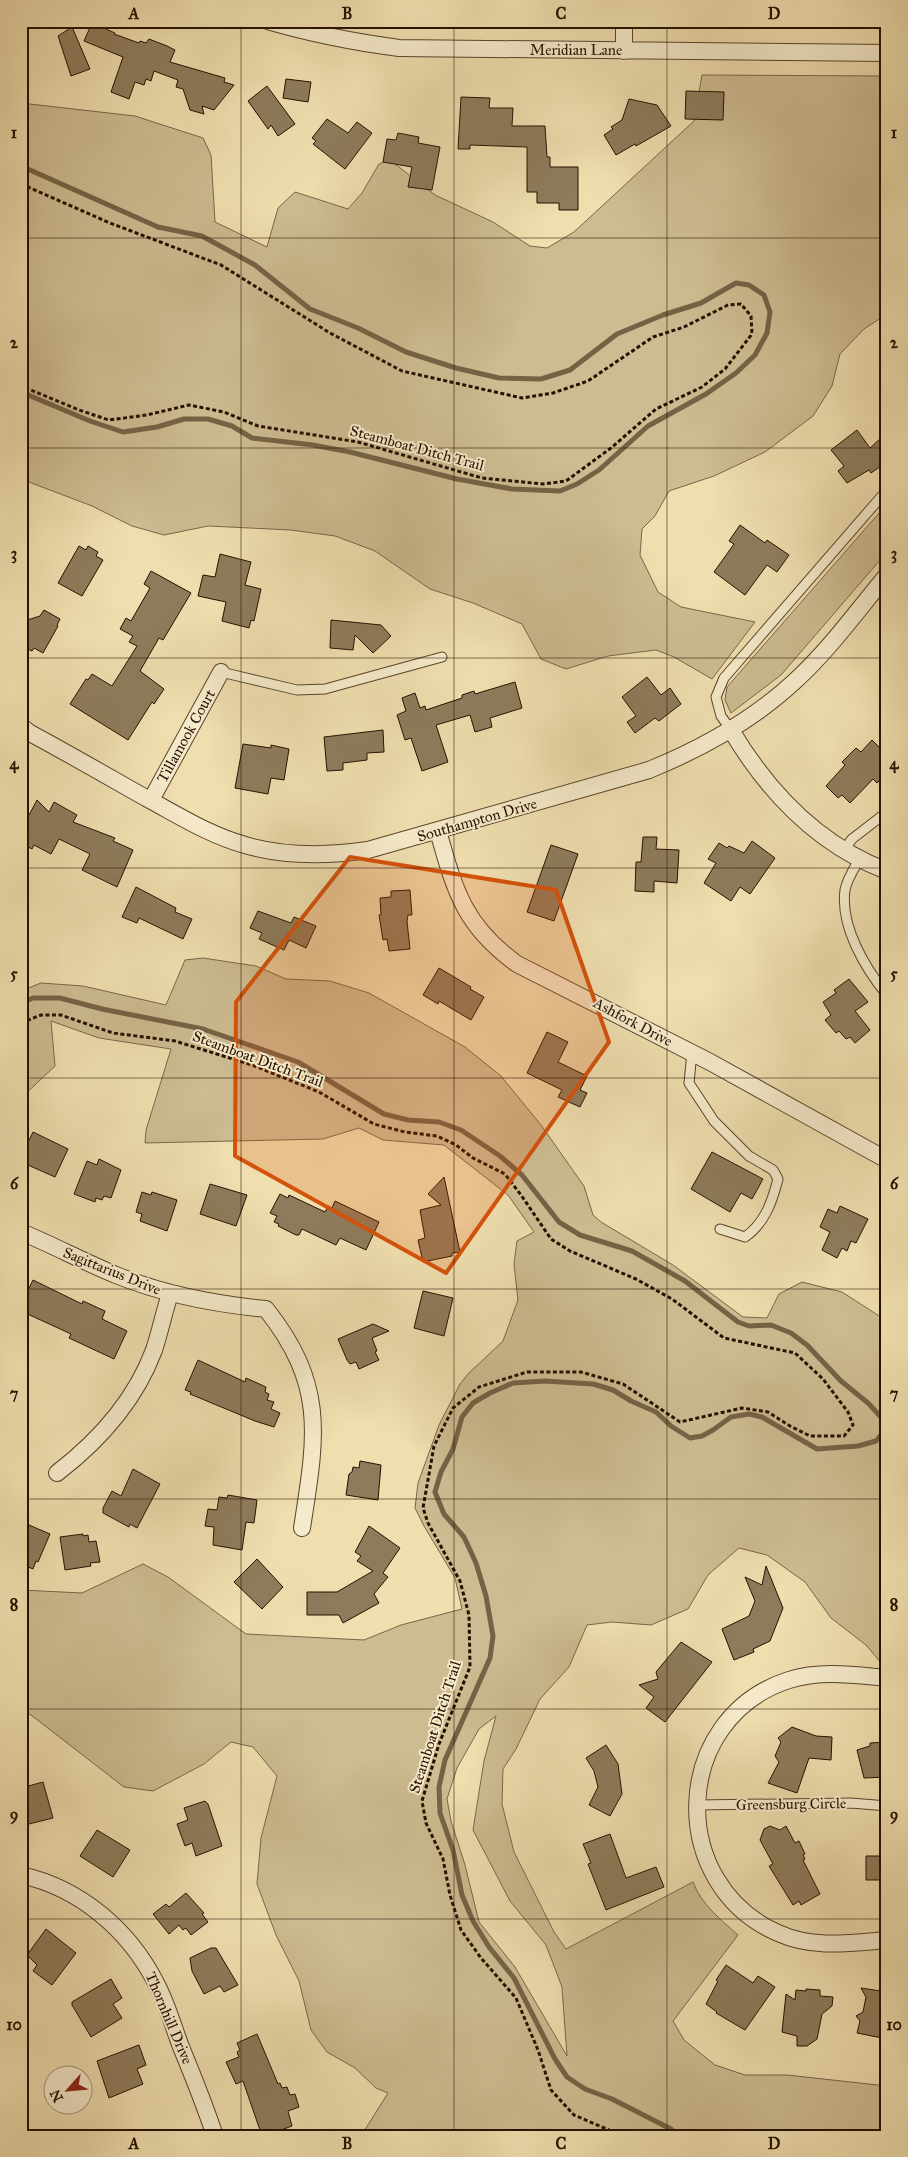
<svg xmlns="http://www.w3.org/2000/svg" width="908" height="2157" viewBox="0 0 908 2157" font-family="'IM FELL Great Primer',serif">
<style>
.green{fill:#cdbb91;stroke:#796649;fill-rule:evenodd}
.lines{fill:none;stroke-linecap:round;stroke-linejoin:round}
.stream{stroke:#756245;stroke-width:5}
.building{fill:#8e7b5b;stroke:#251001}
.service-casing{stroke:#58442c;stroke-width:11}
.minor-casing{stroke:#58442c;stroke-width:18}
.path{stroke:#251001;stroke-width:3;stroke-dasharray:4 2.5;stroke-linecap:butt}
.service{stroke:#f5eaca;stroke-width:9}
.minor{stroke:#f5eaca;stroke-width:16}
.marked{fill:#d4520b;fill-opacity:0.2;stroke:#d4520b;stroke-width:4;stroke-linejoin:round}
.grid{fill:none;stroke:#251001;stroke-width:1;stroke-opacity:0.55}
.labels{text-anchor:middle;stroke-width:4;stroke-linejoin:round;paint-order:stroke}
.street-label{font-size:15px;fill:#251001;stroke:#f5eaca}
.neatline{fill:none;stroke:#251001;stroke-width:2}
.grid-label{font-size:16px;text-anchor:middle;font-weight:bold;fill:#251001}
</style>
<rect width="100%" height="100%" fill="#efdeae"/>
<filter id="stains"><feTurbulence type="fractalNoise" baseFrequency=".004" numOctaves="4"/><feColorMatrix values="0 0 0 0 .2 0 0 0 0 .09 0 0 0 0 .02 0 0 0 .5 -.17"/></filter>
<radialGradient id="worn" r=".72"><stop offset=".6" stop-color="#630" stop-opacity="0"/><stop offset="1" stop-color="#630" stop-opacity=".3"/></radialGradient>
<path class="green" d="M702 75 887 76V314L864 329 840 354 832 386 813 416 765 452 714 476 669 491 655 516 642 529 640 555 658 592 681 607 755 622 712 679 674 657 656 650 608 656 566 669 541 659 522 624 473 603 430 589 375 551 335 536 291 530 208 526 164 535 132 526 92 506 21 479V103L135 116 203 138 211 155 215 222 267 247 278 208 295 192 348 209 362 193 379 164 390 160 435 195 493 222 530 246 547 248 574 232 694 121Z
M887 504V552L781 675 731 713 725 700 727 687Z
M203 958 256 966 286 979 330 981 369 993 465 1047 501 1076 541 1125 584 1186 593 1215 601 1222 673 1265 743 1317 767 1318 779 1294 802 1282 842 1292 887 1321V1664H882L866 1645 831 1618 805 1582 767 1555 739 1548 708 1575 688 1609 651 1625 612 1622 587 1625 569 1667 540 1699 516 1749 503 1769 502 1804 514 1852 554 1932 566 1949 693 1882C701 1904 721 1920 738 1935L673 2021 684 2040 715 2065 745 2075H787L887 2086V2136H361L388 2093 376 2088 355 2068 327 2052 311 2030 299 1981 276 1935 257 1884 261 1838 277 1776 253 1747 231 1742 204 1764 153 1791 124 1787 31 1715 21 1710V1590L82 1593 143 1564 168 1577 246 1634 364 1640 401 1625 462 1609 455 1578 424 1526 415 1508 418 1483 439 1425 460 1384 468 1374 503 1341 518 1300 514 1264 517 1241 534 1232 508 1195 444 1145 383 1140 359 1128 323 1139 145 1143 146 1130 171 1049 99 1038 51 1021 55 1066 21 1098V991L41 983 83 986 166 1005 185 960ZM496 1716 484 1761 473 1830 510 1901 546 1945 562 1987 567 2056 515 1967 479 1922 465 1865 451 1821 447 1799 457 1768 479 1729Z"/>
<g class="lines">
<path class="stream" d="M21 166 158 227 202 236 255 265 310 309 358 328 406 352 456 368 499 378 541 379 570 370 617 334 663 315 701 303 736 283 749 285 764 295 770 312 767 333 755 355 736 373 706 394 648 426 599 470 577 484 560 491 512 489 457 479 350 452 313 445 252 438 232 426 208 419H184L157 427 123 432 90 421 21 392
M21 1003 33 998H60L102 1009 203 1029 298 1062 384 1114 408 1120 439 1122 461 1130 500 1156 522 1175 559 1222 580 1235 632 1251 685 1281 738 1322 749 1326 771 1325 791 1333 807 1345 841 1381 868 1403 881 1417 884 1431 876 1441 858 1446 817 1449 762 1417 749 1414 731 1417 713 1430 702 1436 690 1438 671 1426 656 1412 631 1401 613 1390 593 1384 545 1381 513 1383 490 1393 473 1403 462 1417 453 1449 441 1472 435 1492 444 1514 464 1537 476 1563 486 1596 493 1636 490 1658 445 1760 439 1787 440 1813 453 1850 462 1895 473 1921 489 1947 514 1978 555 2059 567 2077 585 2089 612 2099 671 2129 677 2136"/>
</g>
<path class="building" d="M92 23 115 33 114 34 139 43 140 41 146 43 149 39 167 46 175 50 170 62 225 78 224 82 234 85 214 110 202 106 204 114 190 110 183 89 176 87 178 80 154 71 151 81 146 79 144 85 135 82 129 99 111 92 123 57 84 41Z
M72 27 90 69 71 76 58 36Z
M286 79 311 82 308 102 283 98Z
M267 86 295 124 278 136 271 125 268 129 248 101Z
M686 91 724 92 723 120 685 119Z
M461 97 490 98 489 108H513L512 126H545L547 157H550V167H578V210H559V203H537V192H527V147L470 145V149H458Z
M629 99 657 105 671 126 636 146 635 144 616 155 604 135 613 129 611 127 622 120Z
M327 119 348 133 357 122 372 133 345 169 313 144 316 141 312 138Z
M398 133 419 137 418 143 440 147 432 190 408 187 412 167 383 162 387 139 396 140Z
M857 430 870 448 881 438 887 445V462L871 473 869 470 847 483 838 471 844 466 831 450Z
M740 525 765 543 767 540 789 555 777 572 767 565 745 595 714 572 734 544 729 541Z
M79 546 86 550 88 546 98 552 96 556 103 560 82 596 58 583Z
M220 554 251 562 245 585 261 589 254 621 251 620 249 628 222 621 226 602 198 596 203 575 215 577Z
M151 571 191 593 163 640 159 638 140 671 164 689 154 704 152 702 128 740 70 704 86 679 88 680 92 674 112 686 137 646 129 642 133 636 120 629 126 618 131 621 150 588 144 584Z
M44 610 60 619 57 625 58 626 43 653 34 648 32 651 21 646V622L40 616Z
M331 620 381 625 391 636 373 653 355 635 353 650 330 648Z
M647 677 661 695 670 688 681 704 659 721 655 718 635 733 627 722 636 716 622 697Z
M515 682 522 708 490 718 492 727 475 732 470 715 436 725 448 762 422 771 411 738 405 740 397 715 406 711 402 698 415 693 420 708 425 706 426 710 462 698V695L474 691 475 694Z
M383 730 384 752 367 753V760L343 763V770L327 771 324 737Z
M872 740 887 755V772L877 783 873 779 850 803 842 795 838 798 826 786 845 765 842 762 856 748 861 752Z
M243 744 271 748V745L289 749 284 780 271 778 268 794 235 788Z
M37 800 49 812 54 802 77 815 73 822 115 838 113 841 133 850 117 887 82 870 90 854 59 839 51 854 34 845 32 849 21 843V830Z
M643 837H657L656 849 679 850 677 883 654 881V892L635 891 636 862H641Z
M752 841 775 858 750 894 740 887 731 901 704 883 716 863 708 859 719 843 727 848 729 846 744 853Z
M551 845 578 854 554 921 527 912Z
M136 887 176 908 175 912 192 919 183 939 139 918 137 923 122 917Z
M410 890 412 915H408L407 921 410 949 389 951 387 939 383 940 379 915H381L380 898 391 897V891Z
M258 911 291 923 294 917 316 926 306 948 289 940 284 950 259 939 262 933 250 928Z
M439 968 471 987 470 989 484 997 471 1020 439 1001 438 1004 423 995Z
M849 979 868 1002 855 1011 870 1030 855 1043 850 1037 846 1039 839 1031 836 1033 825 1020 831 1015 823 1002 836 993 834 990Z
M547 1032 568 1042 558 1062 587 1076 580 1090 587 1093 580 1107 558 1097 562 1090 527 1073Z
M33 1132 68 1149 55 1177 21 1162V1157Z
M712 1152 763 1179 752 1199 741 1193 730 1212 691 1189Z
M99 1159 121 1170 111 1198 104 1196 102 1200 96 1198 95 1202 74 1194 87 1161 97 1165Z
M444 1177 460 1252 452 1253V1256L423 1262 418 1240 425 1238 420 1210 441 1205 428 1194Z
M210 1184 247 1195 236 1226 200 1214Z
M142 1192 151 1195 152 1192 177 1200 167 1231 140 1221 142 1214 136 1212Z
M280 1194 288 1198 289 1195 325 1212 328 1206 332 1208 335 1201 379 1222 366 1250 340 1238 336 1245 302 1229 299 1235H296L278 1226 279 1224 274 1222 277 1216 270 1213Z
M840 1206 868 1219 856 1243 851 1241 847 1251 842 1248 837 1258 822 1250 830 1232 820 1227 828 1209 837 1213Z
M33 1280 82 1304 83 1301 105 1311 102 1319 127 1331 114 1359 69 1338 71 1334 21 1311V1304Z
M423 1291 453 1298 444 1336 414 1328Z
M373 1324 389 1331 372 1338 377 1351 375 1352 379 1360 359 1369 356 1362 350 1364 347 1360 338 1339Z
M198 1360 245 1382 246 1378 266 1387 265 1392 269 1394 267 1400 274 1402 271 1409 280 1413 274 1427 255 1421 190 1394 191 1392 185 1390Z
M360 1461 381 1465 378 1500 346 1495 349 1474 352 1472 353 1467 359 1468Z
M133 1469 160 1484 137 1528 130 1524 129 1527 103 1513V1508L112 1491 121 1496Z
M228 1495 257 1500 254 1523 246 1522 242 1550 213 1545 214 1527 205 1526 208 1509 217 1510 219 1497 227 1498Z
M29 1525 50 1534 38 1562 36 1561 33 1569 21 1564V1533L25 1534Z
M369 1526 400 1548 383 1573 388 1577 374 1594 379 1603 343 1623 339 1615H307V1592H337L373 1571 357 1561 361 1556 355 1552Z
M83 1534V1536L88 1535 89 1542 96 1541 100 1562 90 1563 91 1566 65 1570 60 1537Z
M257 1559 283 1587 262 1609 234 1582Z
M766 1566 783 1608 770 1641 753 1649 754 1652 734 1660 722 1629 749 1616 755 1601 745 1577 762 1585Z
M681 1642 712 1662 665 1722 646 1708 654 1697 639 1685 658 1679 656 1672Z
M792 1727 816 1736 832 1737 831 1760 809 1758 797 1793 768 1783 779 1762 775 1756 781 1742 778 1738Z
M887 1742V1777L864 1778 857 1750 870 1746V1743Z
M606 1745 618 1764 622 1794 610 1816 589 1805 598 1787 594 1771 586 1758Z
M43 1782 53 1818 21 1826V1788Z
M205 1801 208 1804 222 1846 196 1856 192 1843 185 1846 177 1824 188 1820 184 1808Z
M770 1826 780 1830 786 1826 795 1843 799 1841 805 1854 803 1855 805 1859 803 1860 820 1894 801 1905 799 1901 793 1905 769 1866 773 1864 760 1840 764 1829Z
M97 1830 130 1850 113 1877 80 1856Z
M610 1834 626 1878 656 1867 664 1887 606 1910 588 1864 591 1863 583 1844Z
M866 1856H887V1880H866Z
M186 1893 204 1913 202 1914 208 1922 191 1935 186 1928 183 1930 179 1925 169 1934 153 1914 166 1904 169 1907Z
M46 1929 76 1953 52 1985 33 1971 37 1965 27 1955Z
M211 1948H216L238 1985 224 1992 220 1986 204 1994 192 1971 190 1958Z
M726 1965 753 1983 758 1976 775 1987 745 2030 716 2013 717 2012 706 2004 718 1981 716 1980Z
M111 1979 122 1998 113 2004 122 2018 91 2037 72 2005V2002Z
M861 1988 887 1992V2039L857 2033 860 2021 856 2016 863 2012 866 1997Z
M806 1989 820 1990V1996L833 1997 832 2006 822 2014 817 2039 807 2046H797V2036L782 2032 786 1994 795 2000 796 1990 806 1991Z
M257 2034 278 2084 280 2083 282 2088 287 2087 290 2095 295 2094 299 2107 288 2111 292 2126 265 2136H262L243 2081 236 2084 226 2062 239 2057 237 2052 240 2050 237 2043Z
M139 2045 146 2065 137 2069 143 2084 109 2098 97 2061Z"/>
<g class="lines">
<g class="service-casing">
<path id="service" d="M221 672 297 690 325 689 442 657
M731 730 721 716 716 697 724 678 887 490
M844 850 852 839 887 812
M860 858C855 867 847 879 845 890 840 926 865 968 887 995
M692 1052 689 1083 714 1121 749 1156 773 1170 778 1179C772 1202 765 1223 745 1237L720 1229
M696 1805 851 1803 887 1806"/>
</g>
<g class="minor-casing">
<path id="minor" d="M268 21C312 34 354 42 399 48L887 53
M624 51V21
M21 726 30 733C69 754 107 776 146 798 178 815 209 835 245 845 286 857 327 856 368 850L649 770C703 748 752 721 795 681 829 650 857 611 887 575
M731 730C768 792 818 845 887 871
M151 800 221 672
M438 831C455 891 464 926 517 964L710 1062 887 1160
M21 1232C53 1245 84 1262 116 1275 165 1295 214 1304 266 1309 327 1386 316 1437 302 1528
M57 1473C100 1440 135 1401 154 1350 160 1332 164 1312 170 1294
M887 1678C854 1675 821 1670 789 1680 671 1718 666 1884 778 1933 813 1949 850 1943 887 1940
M21 1875C80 1888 129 1930 156 1983 167 2003 173 2026 181 2047 193 2076 205 2106 215 2136"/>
</g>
<path class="path" d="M21 184 110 223 221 265 330 333 402 371 522 398 553 393 588 381 653 337 684 327 728 305 741 304 751 316 752 334 725 369 702 387 656 409 611 448 566 481 543 484 482 478 358 442 258 426 224 412 189 405 147 415 109 420 79 410 21 386
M21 1023 41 1015H61L113 1033 175 1041 252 1065 319 1092 374 1124 405 1132 437 1136 456 1145 473 1158 505 1174 521 1195 551 1239 570 1251 636 1279 672 1299 724 1338 795 1353 823 1379 848 1412 853 1425 844 1436H810L790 1426 768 1412 742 1408 680 1422 623 1384 581 1372H527L479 1387 453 1408 434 1446 423 1508 428 1523 460 1581 469 1615 470 1667 439 1744 422 1801 426 1823 443 1859 450 1895 461 1930 481 1958 516 1998 538 2050 551 2090 574 2115 623 2136"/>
<use href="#service" class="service"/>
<use href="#minor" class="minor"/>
</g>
<path class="marked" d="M350 857 556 890 609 1042 446 1273 235 1156 236 1002Z"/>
<path class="grid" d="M241 21V2136M454 21V2136M667 21V2136M21 238H887M21 448H887M21 658H887M21 868H887M21 1078H887M21 1289H887M21 1499H887M21 1709H887M21 1919H887"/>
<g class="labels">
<g class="street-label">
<text x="576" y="55">Meridian Lane</text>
<text transform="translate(417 448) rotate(15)" y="5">Steamboat Ditch Trail</text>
<text transform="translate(186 736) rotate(-61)" y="5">Tillamook Court</text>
<text transform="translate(477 820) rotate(-16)" y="5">Southampton Drive</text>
<text transform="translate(633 1022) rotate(28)" y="5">Ashfork Drive</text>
<text transform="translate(258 1059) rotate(20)" y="5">Steamboat Ditch Trail</text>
<text transform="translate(112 1271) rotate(22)" y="5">Sagittarius Drive</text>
<text transform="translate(435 1727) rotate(-72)" y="5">Steamboat Ditch Trail</text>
<text transform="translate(791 1804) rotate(-1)" y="5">Greensburg Circle</text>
<text transform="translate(169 2018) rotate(67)" y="5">Thornhill Drive</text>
</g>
</g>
<rect width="908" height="2157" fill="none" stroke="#efdeae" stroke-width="55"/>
<g transform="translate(68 2090) rotate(243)"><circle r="24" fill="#f5eaca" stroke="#a2937a"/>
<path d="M0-4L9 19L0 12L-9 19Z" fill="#8f2418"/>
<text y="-8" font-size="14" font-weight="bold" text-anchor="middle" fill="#251001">N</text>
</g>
<rect x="28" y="28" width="852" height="2102" class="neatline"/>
<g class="grid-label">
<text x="134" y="19">A</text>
<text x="347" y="19">B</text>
<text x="561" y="19">C</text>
<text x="774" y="19">D</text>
<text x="14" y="138">1</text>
<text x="894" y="138">1</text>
<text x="14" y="348">2</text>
<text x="894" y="348">2</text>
<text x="14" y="559">3</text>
<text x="894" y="559">3</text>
<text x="14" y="769">4</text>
<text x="894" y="769">4</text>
<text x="14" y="979">5</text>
<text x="894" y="979">5</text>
<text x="14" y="1189">6</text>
<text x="894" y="1189">6</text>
<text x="14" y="1399">7</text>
<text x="894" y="1399">7</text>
<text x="14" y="1610">8</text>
<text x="894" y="1610">8</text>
<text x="14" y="1820">9</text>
<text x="894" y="1820">9</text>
<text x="14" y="2030">10</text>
<text x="894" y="2030">10</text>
<text x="134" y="2149">A</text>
<text x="347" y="2149">B</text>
<text x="561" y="2149">C</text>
<text x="774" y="2149">D</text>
</g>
<rect width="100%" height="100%" filter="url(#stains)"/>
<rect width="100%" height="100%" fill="url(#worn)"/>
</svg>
